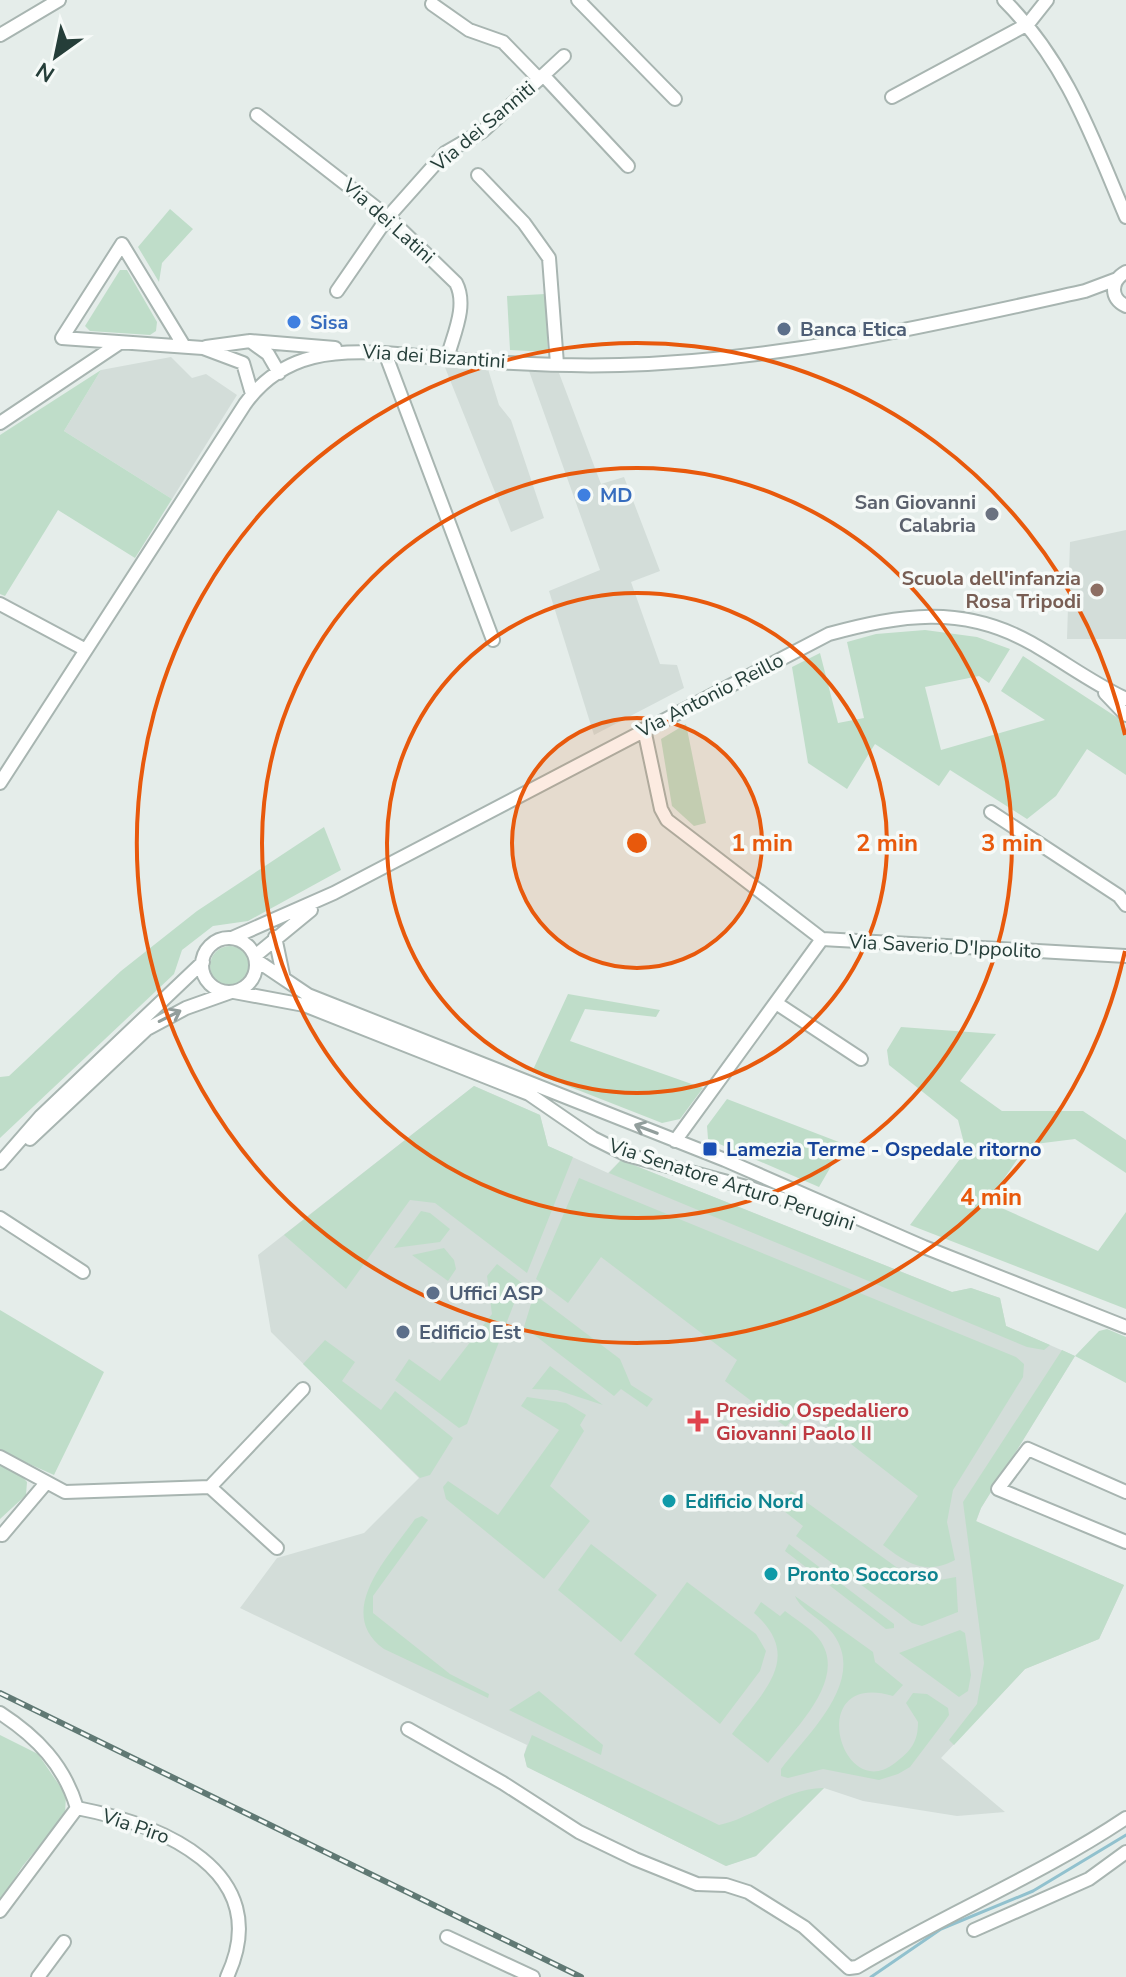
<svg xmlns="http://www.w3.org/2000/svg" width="1126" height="1977" viewBox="0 0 1126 1977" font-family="'Nunito Sans',sans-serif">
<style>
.built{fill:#d3ddd9}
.green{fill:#bfddc9}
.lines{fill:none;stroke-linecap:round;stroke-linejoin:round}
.stream{stroke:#91c1ce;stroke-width:3}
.minor-casing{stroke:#a8b5b1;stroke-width:16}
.minor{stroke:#fff;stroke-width:12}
.rail-casing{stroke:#607974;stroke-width:6}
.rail{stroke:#f6faf8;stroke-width:3;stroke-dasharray:9;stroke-linecap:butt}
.oneway{stroke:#929e9c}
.ring{fill:none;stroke:#e8590c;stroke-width:4}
.shop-dot{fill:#3f7fe0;stroke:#f6faf8;stroke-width:3}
.service-dot{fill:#5c6f8a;stroke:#f6faf8;stroke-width:3}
.worship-dot{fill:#6b7280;stroke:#f6faf8;stroke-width:3}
.education-dot{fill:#8d6e63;stroke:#f6faf8;stroke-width:3}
.transit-dot{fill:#1a4fb4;stroke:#f6faf8;stroke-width:3}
.health-dot{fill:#e0444e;stroke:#f6faf8;stroke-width:3}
.culture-dot{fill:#0f9aa8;stroke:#f6faf8;stroke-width:3}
.labels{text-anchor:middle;stroke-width:7;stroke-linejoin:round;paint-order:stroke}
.street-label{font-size:20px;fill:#253e39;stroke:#f6faf8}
.shop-label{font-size:20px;font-weight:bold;fill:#366cbe;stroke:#f6faf8;text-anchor:start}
.service-label{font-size:20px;font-weight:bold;fill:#4e5e75;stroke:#f6faf8;text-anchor:start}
.worship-label{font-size:20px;font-weight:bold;fill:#5b616d;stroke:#f6faf8;text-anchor:end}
.education-label{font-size:20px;font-weight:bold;fill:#785e54;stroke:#f6faf8;text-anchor:end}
.transit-label{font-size:20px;font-weight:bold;fill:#164399;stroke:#f6faf8;text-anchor:start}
.health-label{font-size:20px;font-weight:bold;fill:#be3a42;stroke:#f6faf8;text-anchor:start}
.culture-label{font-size:20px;font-weight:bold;fill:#0d838f;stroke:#f6faf8;text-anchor:start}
.centre{fill:#e8590c;stroke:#f6faf8;stroke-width:4}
.ring-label{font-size:24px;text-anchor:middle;font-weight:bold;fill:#e8590c;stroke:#f6faf8;stroke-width:7;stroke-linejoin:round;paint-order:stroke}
</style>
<rect width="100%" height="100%" fill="#e5edea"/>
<path class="built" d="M171 357 192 378 206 374 237 395 172 499 64 431 101 370Z
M444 365 488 369 499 405 511 420 544 518 511 532Z
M529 371 559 373 601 484 624 477 660 571 631 582 660 664 677 665 684 688 594 735 549 591 600 570Z
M1126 530V639H1067L1070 542Z
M474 1086 540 1115 548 1146 608 1173 621 1160 952 1292 971 1288 1000 1298 1006 1326 1075 1356 981 1508 976 1522 1124 1585 1099 1639 1025 1669 941 1758 1005 1812 957 1816 863 1801 824 1788 756 1856 726 1866 527 1767 524 1755 527 1745 240 1608 277 1558 364 1533 419 1478 271 1332 258 1255Z"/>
<path class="green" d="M170 209 193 229 162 263 159 282 138 247Z
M120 270H127L157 322 156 331 150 335 90 331 85 326Z
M545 294 548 352 510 350 507 296Z
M101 370 64 431 172 499 135 558 58 510 5 596 0 594V435Z
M925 630 977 637 1010 649 989 683 979 676 925 687 941 750 1045 720 1001 691 1023 656 1121 720 1126 729V775L1087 749 1056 796 1027 819 950 770 939 786 875 744 847 789 808 763 792 667 820 653 838 723 864 718 847 642 876 634Z
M686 724 706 823 694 826 672 806 661 739Z
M324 827 341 870 248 921 213 926 182 950 174 974 0 1138V1077L9 1076 121 971 197 911Z
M210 966a20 20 0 1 1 40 0a20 20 0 1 1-40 0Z
M568 994 660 1010 656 1017 585 1009 570 1041 703 1088 680 1119 662 1123 532 1072Z
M901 1027 996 1034 960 1081 1002 1111H1083L1126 1140V1173L1075 1139 1027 1145 988 1202 1098 1251 1126 1212V1309L910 1225 966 1151 958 1120 889 1065 887 1050Z
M474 1086 540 1115 548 1146 573 1157 527 1273 435 1203 410 1200 346 1289 284 1235Z
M727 1099 844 1144 819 1187 708 1139 707 1126Z
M621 1160 952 1292 971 1288 1000 1298 1006 1326 1050 1345 1044 1350 1027 1347 609 1173Z
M579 1178 1016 1357 1024 1364 1023 1377 953 1490 947 1522 955 1560C925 1576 907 1563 883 1545L918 1496 802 1406 786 1427 725 1381 737 1360 601 1257 568 1303 536 1279Z
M421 1211 430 1213 450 1229 440 1242 394 1248Z
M444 1248 454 1260 456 1269 448 1281 412 1255Z
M497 1264 522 1283 467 1424 459 1428 395 1380 409 1359 440 1381 492 1314 487 1276Z
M534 1294 620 1359 631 1385 653 1399 647 1407 621 1389 614 1396 524 1327Z
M0 1310 104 1372 54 1475 0 1451Z
M1107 1329 1126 1337V1383L1075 1356 981 1508 976 1521 1124 1585 1099 1639 1025 1669 954 1745 949 1740 977 1704 984 1663 963 1502 1062 1350 1075 1356 1099 1331Z
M325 1340 355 1362 342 1381 381 1410 395 1391 453 1438 430 1475 420 1478 303 1364Z
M550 1366 603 1405 557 1390 532 1389Z
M527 1397 566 1403 586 1415 580 1425 584 1431 550 1486 590 1521 544 1579 446 1499 443 1487 448 1481 498 1515 559 1430 521 1406Z
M0 1465 20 1474 27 1482 26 1495 0 1519Z
M791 1491 910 1577 929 1582 956 1577 958 1612 922 1626 912 1623 796 1536 803 1526 779 1507Z
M422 1516 428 1520 373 1596V1613L450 1674 489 1694 488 1698 384 1649C333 1612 390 1555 415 1519Z
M591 1544 657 1595 621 1642 558 1590Z
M789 1544 894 1624V1628L886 1629 785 1551Z
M687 1582 756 1634 766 1651 760 1671 720 1724 634 1654Z
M795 1596 873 1652 875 1662 903 1685 893 1696C804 1669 840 1806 895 1763 911 1751 918 1742 918 1722L906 1703 913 1693 927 1694 948 1708 949 1715 944 1722 910 1767 898 1774 879 1780 823 1769 788 1778 781 1776V1769C808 1733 866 1682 834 1635 824 1620 801 1611 795 1596Z
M761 1602 780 1616 785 1611C795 1619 811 1628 819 1639 850 1680 791 1732 768 1763L732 1734C762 1692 805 1658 754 1613Z
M960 1630 965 1633 971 1675 968 1691 959 1697 899 1653Z
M539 1691 603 1745 601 1755 509 1710Z
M0 1735 38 1754 66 1795 65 1814 22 1867 0 1901Z
M532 1735 719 1825C756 1817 784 1788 824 1788L756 1856 726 1866 527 1767 524 1755Z"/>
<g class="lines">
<path class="stream" d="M871 1977 941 1929 1033 1891 1126 1835"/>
<g class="minor-casing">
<path id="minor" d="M578 0 675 99
M1004 0C1067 63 1092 137 1126 217
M432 4 469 30 503 42 539 79
M0 35 59 0
M543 75 628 166
M892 97 1028 24 1047 0
M257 115 388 217 456 283C468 306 453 335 447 359
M478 175 524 223 549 258 557 364
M1126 272C1110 281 1110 298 1126 306
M337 291 388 217 445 153 483 131 564 56
M250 341 268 354 279 373
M184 346 122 244 62 338 203 348 243 363 252 394
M206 347 250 341 335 348
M385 353 493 640
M0 423 118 344
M0 604 86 650
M1105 693 1126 715
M644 729 661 809 667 820 822 939
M0 783 245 404C283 351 338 349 397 354 471 361 546 367 620 365 778 361 932 325 1085 291L1117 279
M991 812 1119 896 1126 905
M275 937 283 975
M232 938 334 893 829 634C900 615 962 604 1031 643 1063 661 1092 683 1126 699
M202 965a27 27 0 1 1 54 0a27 27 0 1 1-54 0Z
M255 956 311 910
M256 960 308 995 725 1160 924 1247 1126 1327
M234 992 304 1005 529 1094 593 1138 627 1155 750 1188 845 1220
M776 1003 861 1059
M30 1139 147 1029 186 1008 231 992
M675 1141 822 939 1126 956
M0 1163 41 1116 203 962
M0 1218 83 1272
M0 1457 65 1492 210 1487 277 1548
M210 1487 303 1389
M1126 1492 1028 1449 998 1489 1126 1542
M2 1535 46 1483
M0 1713C37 1737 64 1765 77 1808
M408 1729 503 1783 579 1832 635 1859 697 1884 726 1885 748 1892 804 1927 849 1968 857 1967C945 1914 1041 1875 1126 1818
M77 1808C159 1824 277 1870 227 1977
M0 1911 77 1808
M974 1930 1089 1879 1126 1852
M447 1937 533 1977
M38 1977 64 1942"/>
</g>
<use href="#minor" class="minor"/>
<g class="rail-casing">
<path id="rail" d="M0 1693 581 1977"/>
</g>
<use href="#rail" class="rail"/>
</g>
<defs><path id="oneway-shaft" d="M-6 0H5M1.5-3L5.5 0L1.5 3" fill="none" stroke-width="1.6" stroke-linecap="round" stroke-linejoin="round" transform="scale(2)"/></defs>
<g class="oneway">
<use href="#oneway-shaft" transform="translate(170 1016) rotate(-27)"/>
<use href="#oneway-shaft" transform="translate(646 1129) rotate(-159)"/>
</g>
<circle cx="637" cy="843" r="125" fill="#e8590c" fill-opacity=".12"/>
<g class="ring">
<circle cx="637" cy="843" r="125"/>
<circle cx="637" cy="843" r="250"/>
<circle cx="637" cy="843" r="375"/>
<path d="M1125 951A500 500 0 1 1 1125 735"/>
</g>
<g class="shop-dot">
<circle cx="294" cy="322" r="8"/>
<circle cx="584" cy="495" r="8"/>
</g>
<g class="service-dot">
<circle cx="784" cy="329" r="8"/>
<circle cx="433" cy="1293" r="8"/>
<circle cx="403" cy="1332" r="8"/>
</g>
<circle class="worship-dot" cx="992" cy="514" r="8"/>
<circle class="education-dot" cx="1097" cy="590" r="8"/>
<rect class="transit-dot" x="702" y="1141" width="16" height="16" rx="4"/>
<path class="health-dot" d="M694 1409h8v8h8v8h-8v8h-8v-8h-8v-8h8z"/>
<g class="culture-dot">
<circle cx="669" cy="1501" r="8"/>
<circle cx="771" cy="1574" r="8"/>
</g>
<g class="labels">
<g class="street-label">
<text transform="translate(483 126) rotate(-40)" y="7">Via dei Sanniti</text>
<text transform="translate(389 221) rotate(42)" y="7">Via dei Latini</text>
<text transform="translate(434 356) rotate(4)" y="7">Via dei Bizantini</text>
<text transform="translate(710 695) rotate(-27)" y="7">Via Antonio Reillo</text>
<text transform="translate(945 946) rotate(3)" y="7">Via Saverio D'Ippolito</text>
<text transform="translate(732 1184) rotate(18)" y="7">Via Senatore Arturo Perugini</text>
<text transform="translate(136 1826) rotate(19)" y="7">Via Piro</text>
</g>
<g class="shop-label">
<text x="310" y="329">Sisa</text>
<text x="600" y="502">MD</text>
</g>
<g class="service-label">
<text x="800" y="336">Banca Etica</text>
<text x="449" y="1300">Uffici ASP</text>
<text x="419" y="1339">Edificio Est</text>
</g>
<g class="worship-label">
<text x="976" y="509">San Giovanni<tspan x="976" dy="23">Calabria</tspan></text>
</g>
<g class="education-label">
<text x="1081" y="585">Scuola dell'infanzia<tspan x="1081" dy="23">Rosa Tripodi</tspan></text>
</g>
<g class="transit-label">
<text x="726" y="1156">Lamezia Terme - Ospedale ritorno</text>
</g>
<g class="health-label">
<text x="716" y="1417">Presidio Ospedaliero<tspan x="716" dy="23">Giovanni Paolo II</tspan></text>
</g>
<g class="culture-label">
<text x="685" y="1508">Edificio Nord</text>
<text x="787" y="1581">Pronto Soccorso</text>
</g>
</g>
<circle cx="637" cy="843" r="12" class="centre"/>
<g class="ring-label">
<text x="762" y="851">1 min</text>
<text x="887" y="851">2 min</text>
<text x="1012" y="851">3 min</text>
<text x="991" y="1205">4 min</text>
</g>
<g transform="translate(56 56) rotate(213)" stroke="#f6faf8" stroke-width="6" paint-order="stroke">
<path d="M0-6L14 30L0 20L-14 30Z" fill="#253e39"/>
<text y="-12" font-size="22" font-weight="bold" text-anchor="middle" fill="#253e39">N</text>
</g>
</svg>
